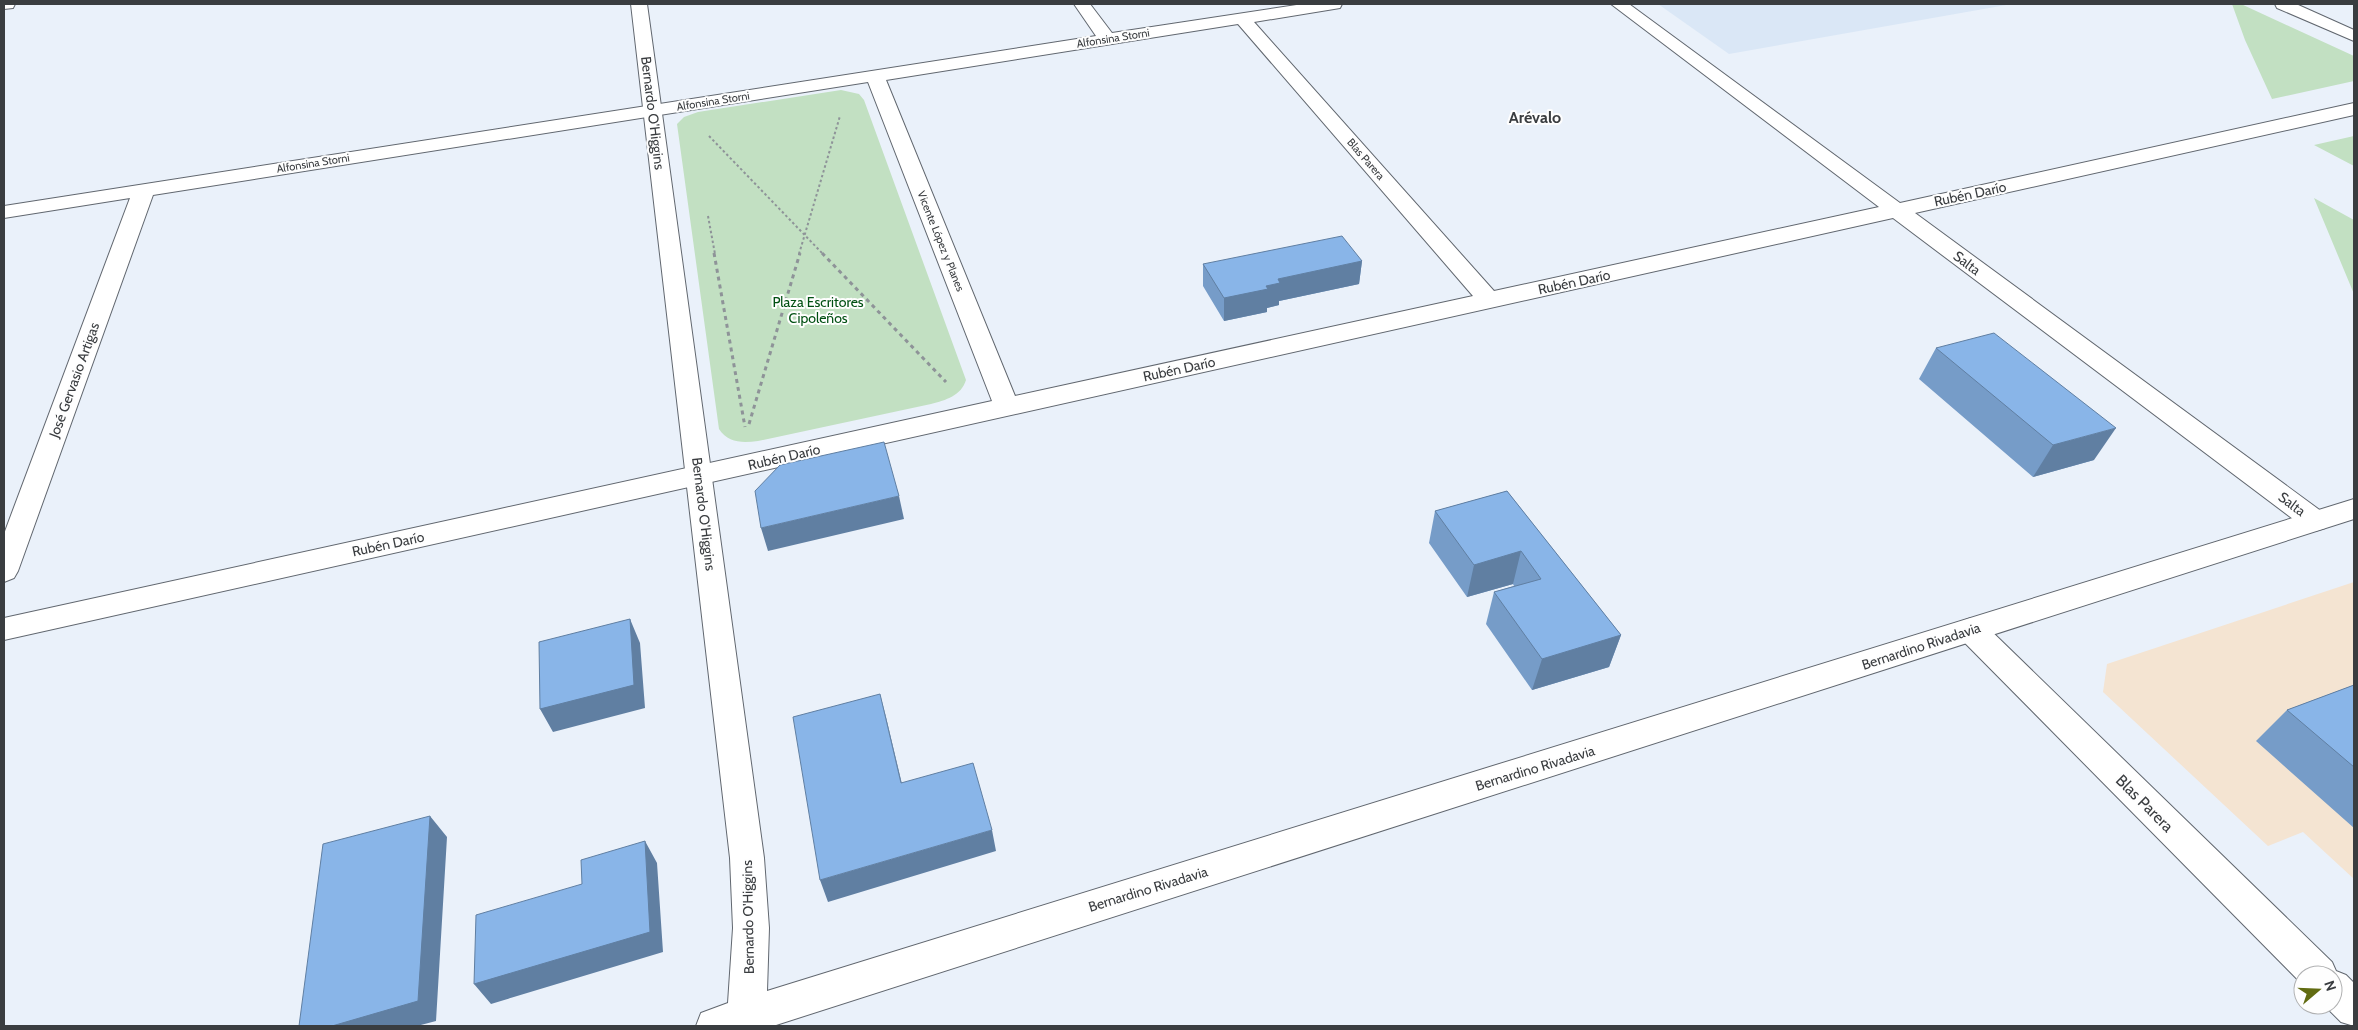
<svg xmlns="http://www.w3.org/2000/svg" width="2358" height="1030" viewBox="0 0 2358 1030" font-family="Cabin,sans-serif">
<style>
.built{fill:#dae7f6}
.education{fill:#f4e4d2}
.green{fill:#c2e0c2}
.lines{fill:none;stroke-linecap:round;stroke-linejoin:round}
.minor-casing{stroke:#61676f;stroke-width:2}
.secondary-casing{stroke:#61676f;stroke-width:2}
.path-far1{stroke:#8e9398;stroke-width:2;stroke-dasharray:2.5 2.5;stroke-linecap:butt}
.path{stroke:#8e9398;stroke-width:3;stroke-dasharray:4 4;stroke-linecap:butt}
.minor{fill:#fff;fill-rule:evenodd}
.secondary{fill:#fff;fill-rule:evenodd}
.wall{fill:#769cc8}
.shaded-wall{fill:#607fa2}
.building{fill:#89b5e8;stroke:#607fa2}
.labels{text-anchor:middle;stroke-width:4;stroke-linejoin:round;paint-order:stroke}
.far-street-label{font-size:11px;fill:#3a3d40;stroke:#fefefe}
.street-label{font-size:14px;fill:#3a3d40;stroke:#fefefe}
.park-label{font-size:14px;fill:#005012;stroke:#fefefe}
.far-district-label{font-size:16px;font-weight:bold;fill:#3a3d40;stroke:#fefefe}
.near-street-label{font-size:16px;fill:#3a3d40;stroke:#fefefe}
</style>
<rect width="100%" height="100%" fill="#eaf1fa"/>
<path class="built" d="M1658 4H2012L1729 54Z"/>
<path class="education" d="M2354 582V879L2303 832 2268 846 2103 692 2107 664Z"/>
<path class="green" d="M2232 4H2241L2354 56V81L2272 99 2245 40Z
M841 90 859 94 864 100 966 380C961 396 946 400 931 404L758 441C742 443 728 443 719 429L677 124 684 117 698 112Z
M2354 136V166L2314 145Z
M2314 198 2354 220V294Z"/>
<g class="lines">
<g class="minor-casing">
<path id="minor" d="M4 4H15L13 8 4 9Z
M1074 4H1090L1112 33 1303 4H1342L1340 8 1334 9 1254 22 1494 291 1879 207 1611 4H1629L1900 203 2354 103V115L1915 213 2325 514 2329 521 2325 528 2315 531 2305 528 1893 218 4 640V618L992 401 868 82 153 195 18 571 14 578 4 582V534L130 198 4 218V206L1096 36ZM1238 24 1473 296 1015 396 886 80Z
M2275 4H2296L2354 30V41L2277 8Z
M1971 618 1982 622 2332 962 2336 971 2346 975 2354 983V1026L2341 1022 2324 1005H2333V975H2303V985L1960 638 1956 630 1960 622Z"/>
</g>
<g class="secondary-casing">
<path id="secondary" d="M631 4H647L764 858 769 928 767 991 2354 499V519L773 1026H696L701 1013 728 1003 733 928 730 858Z"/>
</g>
<path class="path-far1" d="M709 136 823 254
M708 216 715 254
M799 254 840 116"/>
<path class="path" d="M714 253 745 427
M822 253 946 382
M749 424 800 253"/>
<use href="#minor" class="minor"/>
<use href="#secondary" class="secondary"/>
</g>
<path class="wall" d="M1362 261 1359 284 1279 301V305L1267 308V312L1224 321 1203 286V264Z
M1936 348 2094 460 2033 477 1919 379Z
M1507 491 1621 635 1609 667 1532 690 1486 624 1494 592 1514 586 1513 584 1467 597 1429 543 1435 511Z
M2354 685V828L2256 741 2287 710Z"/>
<path class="shaded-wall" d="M1362 261 1359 284 1279 301V305L1267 308V312L1224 321V298L1266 286 1278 279Z
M2116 428 2094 460 2033 477 2053 445Z
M899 496 904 519 768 551 761 528Z
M1521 551 1513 584 1467 597 1474 565Z
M630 619 640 643 645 708 553 732 540 709Z
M1621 635 1609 667 1532 690 1542 659Z
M880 694 886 717 907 805 901 783Z
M430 816 447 837 436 1021 417 1026H332Z
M992 830 996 851 828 902 820 880Z
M645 841 657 863 663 952 491 1004 474 984Z"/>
<path class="building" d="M1342 236 1362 261 1278 279 1280 283 1266 286 1268 289 1224 298 1203 264Z
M1994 333 2116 428 2053 445 1936 348Z
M884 442 899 496 761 528 755 491 780 465Z
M1507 491 1621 635 1542 659 1494 592 1541 579 1521 551 1474 565 1435 511Z
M630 619 634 685 540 709 539 642Z
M2354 685V767L2287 710Z
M880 694 901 783 973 763 992 830 820 880 793 717Z
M430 816 418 1001 332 1026H299L323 844Z
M645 841 650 932 474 984 476 915 582 884 581 860Z"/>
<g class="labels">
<g class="far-street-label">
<text transform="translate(1113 38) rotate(-9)" y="4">Alfonsina Storni</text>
<text transform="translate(713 101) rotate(-9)" y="4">Alfonsina Storni</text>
<text transform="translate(1366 159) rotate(49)" y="4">Blas Parera</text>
<text transform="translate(313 163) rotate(-9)" y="4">Alfonsina Storni</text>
<text transform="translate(941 241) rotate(68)" y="4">Vicente López y Planes</text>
</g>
<g class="street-label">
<text transform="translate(653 113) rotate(83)" y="5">Bernardo O'Higgins</text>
<text transform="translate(1970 194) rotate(-12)" y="5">Rubén Darío</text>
<text transform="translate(1967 263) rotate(37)" y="5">Salta</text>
<text transform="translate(1574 282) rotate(-12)" y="5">Rubén Darío</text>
<text transform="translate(1179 369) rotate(-12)" y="5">Rubén Darío</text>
<text transform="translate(74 380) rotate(-70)" y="5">José Gervasio Artigas</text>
<text transform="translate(784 457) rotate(-13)" y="5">Rubén Darío</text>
<text transform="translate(2292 504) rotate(37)" y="5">Salta</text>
<text transform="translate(704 514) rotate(83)" y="5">Bernardo O'Higgins</text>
<text transform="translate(388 544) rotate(-12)" y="5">Rubén Darío</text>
<text transform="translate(1921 646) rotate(-18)" y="5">Bernardino Rivadavia</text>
<text transform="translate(1535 768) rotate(-17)" y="5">Bernardino Rivadavia</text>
<text transform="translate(1148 889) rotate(-17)" y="5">Bernardino Rivadavia</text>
<text transform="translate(748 917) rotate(-91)" y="5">Bernardo O'Higgins</text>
</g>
<g class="park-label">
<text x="818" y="307">Plaza Escritores<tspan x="818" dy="16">Cipoleños</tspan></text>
</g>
<g class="far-district-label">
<text x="1535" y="123">Arévalo</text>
</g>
<g class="near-street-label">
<text transform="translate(2145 803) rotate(45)" y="6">Blas Parera</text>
</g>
</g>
<rect width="2358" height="1030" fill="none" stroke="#3a3d40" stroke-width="10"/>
<g transform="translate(2318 990) rotate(71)"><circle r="24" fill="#fefefe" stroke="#b0b1b2"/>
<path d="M0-4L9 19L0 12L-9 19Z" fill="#616b11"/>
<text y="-8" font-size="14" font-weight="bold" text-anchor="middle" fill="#3a3d40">N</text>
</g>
</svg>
